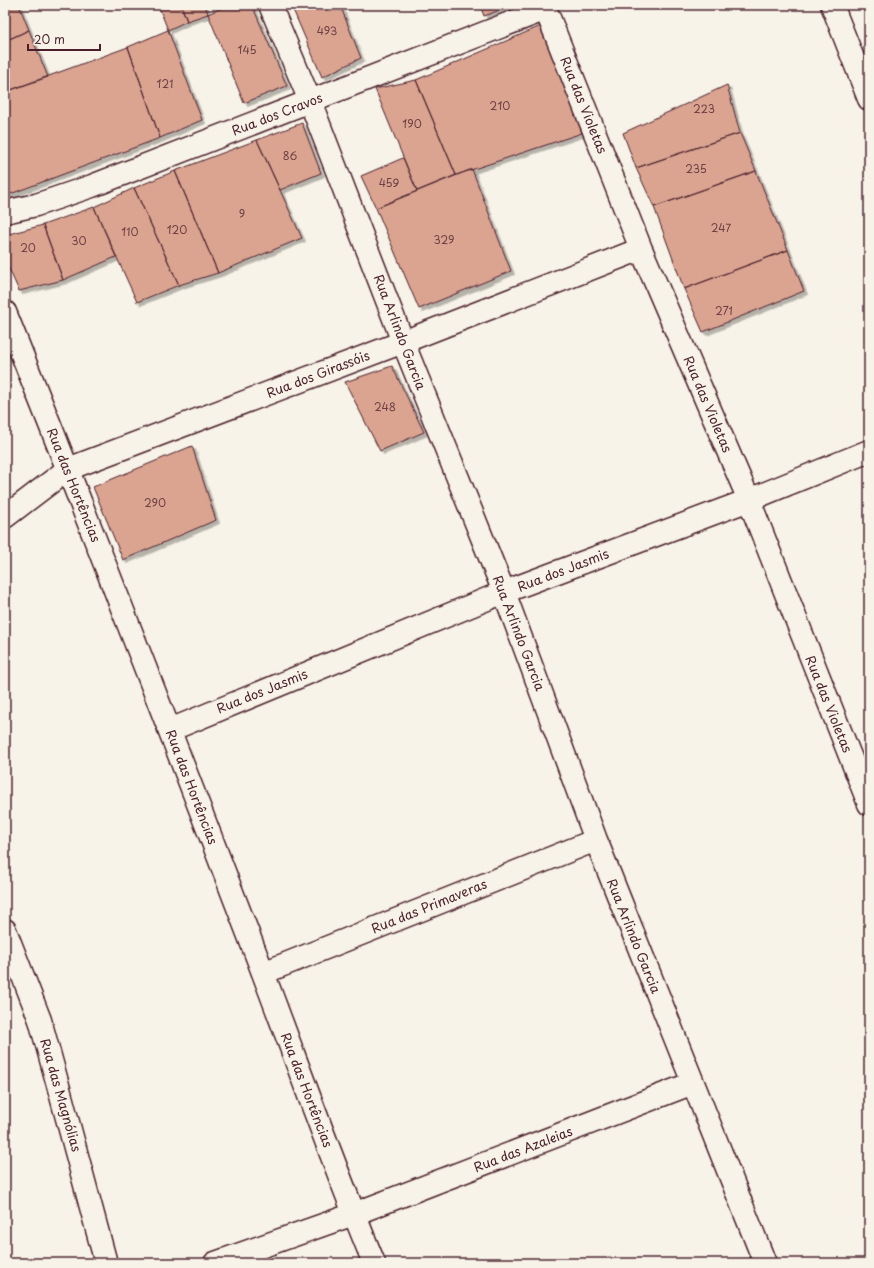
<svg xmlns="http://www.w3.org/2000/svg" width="874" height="1268" viewBox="0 0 874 1268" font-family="'Playpen Sans',sans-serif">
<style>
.building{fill:#daa491;stroke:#4a1f2b;filter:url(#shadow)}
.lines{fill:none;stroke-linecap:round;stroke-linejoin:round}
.minor-casing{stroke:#4a1f2b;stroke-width:25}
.minor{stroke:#f7f3e8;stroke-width:22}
.labels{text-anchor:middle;stroke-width:3;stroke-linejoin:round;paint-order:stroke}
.number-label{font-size:11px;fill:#6e4044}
.street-label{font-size:13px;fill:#4a1f2b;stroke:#f7f3e8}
</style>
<defs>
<filter id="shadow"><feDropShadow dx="3.5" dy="3.5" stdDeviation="0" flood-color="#0004"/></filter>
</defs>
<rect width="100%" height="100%" fill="#f7f3e8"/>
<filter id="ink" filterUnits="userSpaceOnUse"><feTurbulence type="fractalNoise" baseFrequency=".025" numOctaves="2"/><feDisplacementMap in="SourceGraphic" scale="8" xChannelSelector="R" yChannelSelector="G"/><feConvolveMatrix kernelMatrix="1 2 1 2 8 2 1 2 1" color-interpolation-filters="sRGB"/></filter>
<g filter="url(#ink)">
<path class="building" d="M5 5H19L29 30 5 41Z
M158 5H181L187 21 168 30Z
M181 5H205L208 14 187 21Z
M228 5H252L287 86 244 103 208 14Z
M291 5H340L361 58 322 77Z
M480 5H514L484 16Z
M543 25 582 133 456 175 416 80Z
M29 30 48 77 5 92V41Z
M168 30 202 120 160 138 128 47Z
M128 47 160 138 5 196V92Z
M416 80 456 175 417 191 375 89Z
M727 85 740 133 636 168 623 133Z
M302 123 321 173 280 190 257 140Z
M740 133 756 171 654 207 636 168Z
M257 140 302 238 218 273 175 171Z
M403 158 417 191 376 208 361 176Z
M472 169 511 271 419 309 376 208Z
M175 171 218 273 179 285 134 188Z
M756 171 788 250 684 289 654 207Z
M134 188 179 285 137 302 94 207Z
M94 207 116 257 63 280 43 225Z
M43 225 63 280 19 291 5 260V235Z
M788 250 804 291 703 332 684 289Z
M392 366 424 432 380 451 345 382Z
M192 446 216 520 123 560 93 487Z"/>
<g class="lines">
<g class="minor-casing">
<path id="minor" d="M270 5 310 101 403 342 504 592 596 840 765 1263
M544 5 641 249 749 500 869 804
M832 5 869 99
M5 212 36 205 92 186 546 9
M5 312C91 526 174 741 257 957 296 1059 332 1162 374 1263
M5 517 68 469 403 342 641 249
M170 730 504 592 749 500 869 451
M5 930 40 1020 61 1096 106 1263
M263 973 596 840
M215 1263 354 1214 693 1083"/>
</g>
<use href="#minor" class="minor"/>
</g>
</g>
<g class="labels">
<g class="number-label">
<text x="327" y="35">493</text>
<text x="247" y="54">145</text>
<text x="165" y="88">121</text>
<text x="500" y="110">210</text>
<text x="704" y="113">223</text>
<text x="412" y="128">190</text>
<text x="290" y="160">86</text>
<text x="696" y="173">235</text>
<text x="389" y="187">459</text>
<text x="242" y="218">9</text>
<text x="721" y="232">247</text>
<text x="177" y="234">120</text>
<text x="130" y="236">110</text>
<text x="444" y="244">329</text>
<text x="79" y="245">30</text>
<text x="28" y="252">20</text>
<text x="724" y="315">271</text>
<text x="385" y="411">248</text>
<text x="155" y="507">290</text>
</g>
<g class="street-label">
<text transform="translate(584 105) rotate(68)" y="5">Rua das Violetas</text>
<text transform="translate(277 114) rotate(-21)" y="5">Rua dos Cravos</text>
<text transform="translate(400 332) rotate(69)" y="5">Rua Arlindo Garcia</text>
<text transform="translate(318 374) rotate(-21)" y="5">Rua dos Girassóis</text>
<text transform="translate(708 404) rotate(67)" y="5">Rua das Violetas</text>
<text transform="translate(74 485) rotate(68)" y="5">Rua das Hortências</text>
<text transform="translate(563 570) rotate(-21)" y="5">Rua dos Jasmis</text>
<text transform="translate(519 633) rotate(69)" y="5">Rua Arlindo Garcia</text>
<text transform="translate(262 691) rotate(-22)" y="5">Rua dos Jasmis</text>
<text transform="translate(829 704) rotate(68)" y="5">Rua das Violetas</text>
<text transform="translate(192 787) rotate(69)" y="5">Rua das Hortências</text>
<text transform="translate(429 906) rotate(-22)" y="5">Rua das Primaveras</text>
<text transform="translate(634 936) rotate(68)" y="5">Rua Arlindo Garcia</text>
<text transform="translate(307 1090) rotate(69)" y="5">Rua das Hortências</text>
<text transform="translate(61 1095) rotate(74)" y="5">Rua das Magnólias</text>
<text transform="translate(523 1149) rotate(-21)" y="5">Rua das Azaleias</text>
</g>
</g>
<rect width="874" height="1268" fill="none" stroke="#f7f3e8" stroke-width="20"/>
<rect x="10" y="10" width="854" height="1248" fill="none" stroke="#4a1f2b" stroke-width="1.5" filter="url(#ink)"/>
<path d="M28 44v6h72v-6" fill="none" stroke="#4a1f2b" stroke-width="2"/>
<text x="34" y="44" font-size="12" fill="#4a1f2b" stroke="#f7f3e8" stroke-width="3" paint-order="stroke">20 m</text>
</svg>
